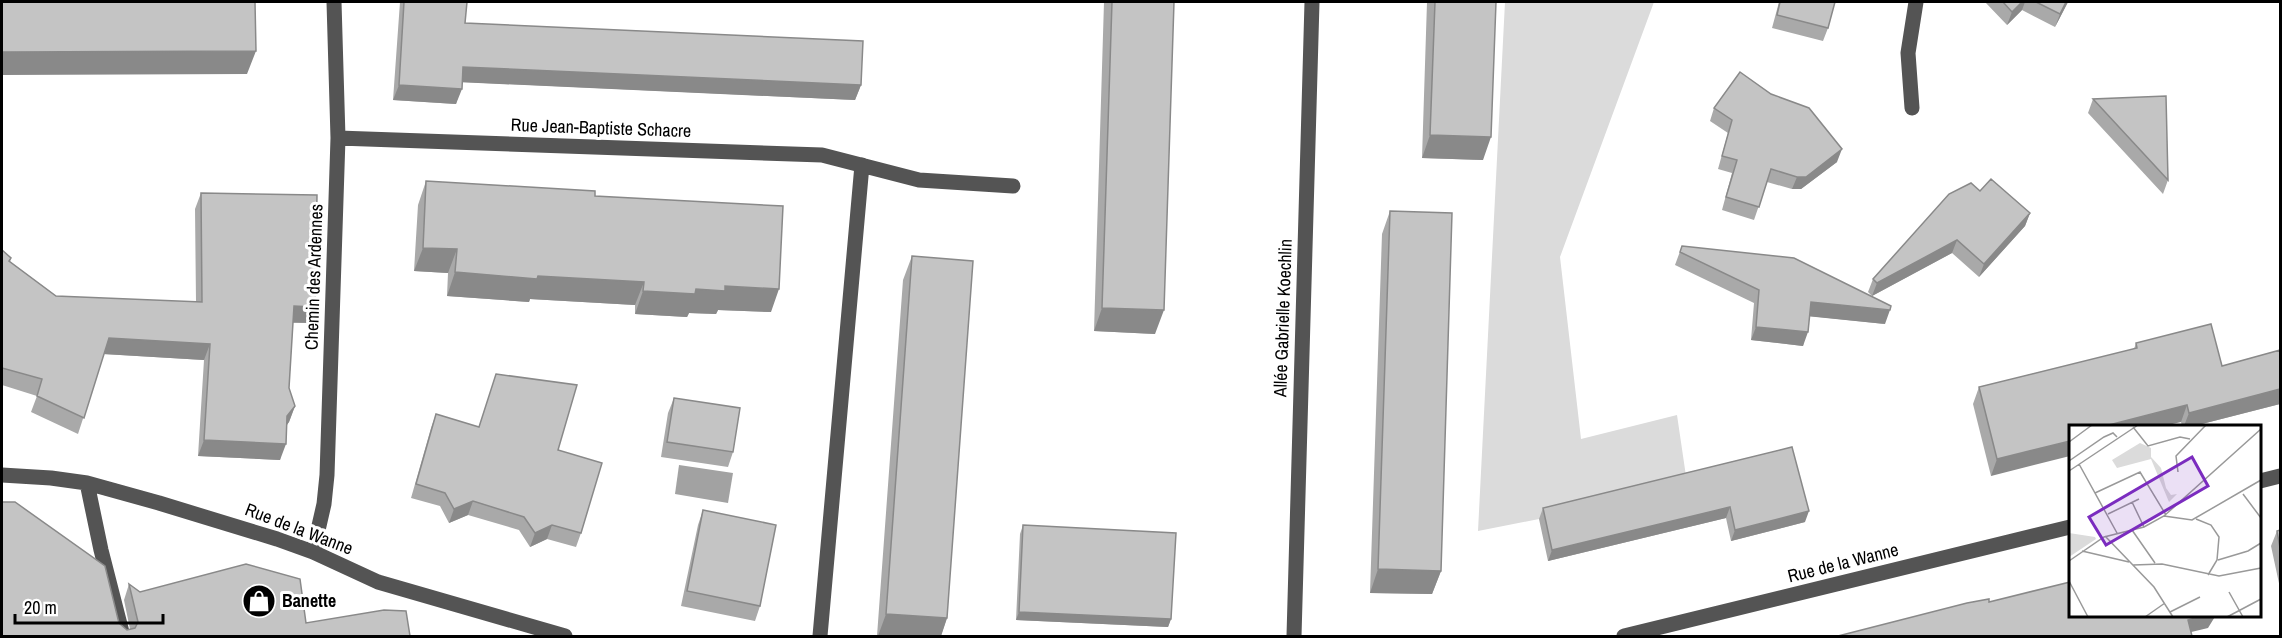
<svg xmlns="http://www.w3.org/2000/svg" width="2282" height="638" viewBox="0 0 2282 638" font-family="'Archivo Narrow',sans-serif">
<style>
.green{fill:#dbdbdb}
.water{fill:#a2a2a2}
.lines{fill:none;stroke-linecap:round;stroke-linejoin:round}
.minor{stroke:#545454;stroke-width:15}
.wall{fill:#a9a9a9}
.shaded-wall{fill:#898989}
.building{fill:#c4c4c4;stroke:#898989;stroke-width:1.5}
.labels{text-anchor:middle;stroke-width:6;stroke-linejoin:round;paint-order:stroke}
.street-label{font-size:18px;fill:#000;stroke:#fff}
.poi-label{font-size:18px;font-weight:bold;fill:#000;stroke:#fff;text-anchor:start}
.inset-road{fill:none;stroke:#999;stroke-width:1.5}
.view{fill:#7b2cbf;fill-opacity:0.15;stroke:#7b2cbf;stroke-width:3}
.inset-edge{fill:none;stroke:#000;stroke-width:3}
</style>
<rect width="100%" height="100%" fill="#fff"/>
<path class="green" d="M1505 2H1654L1560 257 1581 439 1677 415 1687 483 1539 519 1478 531Z"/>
<path class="water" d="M679 465 733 473 728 503 675 494Z"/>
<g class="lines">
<path class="minor" d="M1912 108 1908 53 1916 2
M338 138 822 155 919 180 1013 186
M2 475 51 478 87 483 159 503 277 539 313 552 378 582 565 636
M2260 481 2280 476
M87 483 101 550 123 636
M313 552 324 504 327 475 338 138 334 2
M820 636 862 165
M1294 636 1312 2
M1624 636 2070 527"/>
</g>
<path class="wall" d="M400 2H467L465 23 861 85 855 100 462 82 456 104 393 100Z
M1104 2H1174L1155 334 1094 331Z
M1427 2H1496L1483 160 1422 158Z
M1779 2H1835L1828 28 1823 41 1772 28Z
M1985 2H2068L2055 27 2022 10 2007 25Z
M2093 99 2168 180 2163 194 2088 113Z
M1714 108 1837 162 1801 189H1792L1767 182 1754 220 1722 210 1732 173 1718 169 1728 133 1710 121Z
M426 181 771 312 718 310 716 314 689 313 687 317 635 314V305L530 299 529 302 447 296 448 273 414 271 418 205Z
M1980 191 2030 213 2025 226 1979 277 1952 253 1872 296 1868 292 1873 279Z
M201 193 309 323H293L289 388 295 406 289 422 287 425 280 460 198 456 204 360 104 354 78 434 31 412 37 396 2 385V250L11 258 10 262 56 296 196 302 195 209Z
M1390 211 1441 571 1432 594 1370 593 1382 234Z
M1682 246 1885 324 1809 316 1803 346 1751 340 1754 303 1675 265Z
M912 256 947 618 941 636H877L903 280Z
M2136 343 2222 366 2280 350V404L2194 426H2182L2181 422 2070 426 1991 476 1973 404 1979 387 2134 349Z
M496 374 558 450 581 533 576 547 547 539 530 547 519 530 468 515 449 523 440 506 411 498 431 428 436 414 479 427Z
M674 398 733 452 728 467 661 457 668 413Z
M1792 447 1805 522 1731 541 1726 518 1548 561 1539 519 1543 508Z
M703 510 760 606 755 621 681 606 698 525Z
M1023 525 1171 619 1168 627 1016 620 1020 534Z
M2280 530V588L2271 546 2277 531Z
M129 584 140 592 306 623 2 636 119 623 127 630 130 629 124 600Z"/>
<path class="shaded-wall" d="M2022 2H2025L2022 10 2007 25 2012 12Z
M2066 2H2068L2055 27 2060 14Z
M256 51 247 74 2 75V52Z
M463 67 861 85 855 100 457 82Z
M399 85 462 89 456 104 393 100Z
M1430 135 1491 137 1483 160 1422 158Z
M1842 149 1837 162 1801 189H1792L1797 177Z
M2030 213 2025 226 1979 277 1984 264Z
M1957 240 1952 253 1872 296 1877 283Z
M423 248 457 249 448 273 414 271Z
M455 272 538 276 644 282 635 305 530 299 529 302 447 296Z
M725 286 779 289 771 312 718 310 716 314 689 313 687 317 635 314 643 291 696 289Z
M1811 302 1890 310 1885 324 1806 316Z
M294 306 315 307 309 323 288 322Z
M1102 308 1164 310 1155 334 1094 331Z
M1756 327 1808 332 1803 346 1751 340Z
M109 338 210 344 204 360 103 354Z
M2280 389V404L2194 426H2184L2189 413Z
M2187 405 2181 422 2164 426H2105Z
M295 406 289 422 281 432 287 416Z
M204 440 286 444 280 460 198 456Z
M2070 441V456L1991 476 1997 459Z
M473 501 468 515 449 523 454 509Z
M1730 507 1726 518 1548 561 1552 550Z
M1809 511 1805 522 1731 541 1735 530Z
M552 525 547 539 530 547 535 533Z
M1378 569 1441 571 1432 594 1370 593Z
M1019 612 1171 619 1168 627 1016 620Z
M886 614 947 618 941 636H878Z
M2205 615H2216L2208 628 2183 634 2188 620Z"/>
<path class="building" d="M2 2H255L256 51 2 52Z
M404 2H467L465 23 863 41 861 85 463 67 462 89 399 85Z
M1112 2H1174L1164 310 1102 308Z
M1435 2H1496L1491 137 1430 135Z
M1780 2H1835L1828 28 1777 15Z
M2003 2H2022L2012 12Z
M2036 2H2066L2060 14Z
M1740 72 1771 94 1809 108 1842 149 1806 177H1797L1771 169 1759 207 1726 197 1737 160 1722 156 1732 120 1714 108Z
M2166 96 2168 180 2093 99Z
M1991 179 2030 213 1984 264 1957 240 1877 283 1873 279 1949 194 1971 183 1980 191Z
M426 181 595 191V196L783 206 779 289 725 286V291L696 289 695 294 643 291 644 282 538 276 537 279 455 272 457 249 423 248Z
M201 193 317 195 315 307 294 306 289 388 295 406 287 416 286 444 204 440 210 344 109 338 84 418 37 396 42 379 2 368V250L11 258 9 261 56 296 202 302Z
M1390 211 1452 213 1441 571 1378 569Z
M1682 246 1794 258 1891 306 1890 310 1811 302 1808 332 1756 327 1759 290 1680 252Z
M912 256 973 261 947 618 886 614Z
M2211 324 2222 366 2280 350V389L2189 413 2187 405 2105 426H2070V441L1997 459 1979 387 2137 348 2136 343Z
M496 374 577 385 558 450 602 463 581 533 552 525 535 533 524 517 473 501 454 509 445 493 416 484 436 414 479 427Z
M674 398 740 408 733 452 667 442Z
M1792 447 1809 511 1735 530 1730 507 1552 550 1543 508Z
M2 502H15L105 566 119 623 127 630 135 628 138 622 129 584 140 592 246 564 300 579 306 623 384 610 406 611 410 636H2Z
M703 510 776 525 760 606 687 591Z
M1023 525 1176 533 1171 619 1019 612Z
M2280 530V548L2277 531Z
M2070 582V615H2205L2188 620 2192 636H1838L1967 603 1989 599V602Z"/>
<defs>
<g id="shop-disc" transform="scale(1.725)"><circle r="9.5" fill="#000" stroke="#fff"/><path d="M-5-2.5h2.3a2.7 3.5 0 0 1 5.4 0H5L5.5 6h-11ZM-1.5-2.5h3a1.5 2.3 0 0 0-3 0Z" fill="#fff"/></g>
</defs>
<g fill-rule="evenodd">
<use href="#shop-disc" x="259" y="601"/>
</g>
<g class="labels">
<g class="street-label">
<text transform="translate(601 128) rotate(2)" y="6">Rue Jean-Baptiste Schacre</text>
<text transform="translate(314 277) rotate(-88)" y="6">Chemin des Ardennes</text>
<text transform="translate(1283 318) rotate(-88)" y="6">Allée Gabrielle Koechlin</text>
<text transform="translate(299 529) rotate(21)" y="6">Rue de la Wanne</text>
<text transform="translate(1843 563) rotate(-14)" y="6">Rue de la Wanne</text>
</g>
<g class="poi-label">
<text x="282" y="607">Banette</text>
</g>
</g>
<g transform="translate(2069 425)">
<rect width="192" height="192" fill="#fff"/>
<path d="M71 18 82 23V32L92 43 97 63 102 70 108 69 100 77 82 34 48 43 43 35ZM0 108 26 112 27 114 0 132Z" fill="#dbdbdb"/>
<path class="inset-road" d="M64 2 79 21 111 12 121 14M0 17 23 0M0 36 35 12 44 8 48 12M10 39 48 108M0 46 69 0M109 47 107 31 137 0M26 68 71 47 97 90M174 69 192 93M63 77 75 102M39 89 70 74M95 91 123 95 192 55M127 94 142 100 150 112 148 135 139 150M63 105 86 138M36 111 85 162 104 192M13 126 60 137M149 135 179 126 192 118M0 136 35 112 75 102 95 91 192 4M64 140 93 139 150 151 192 143M0 156 19 192M160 167 174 192M101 187 131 172M76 192 96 178M158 192 192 174"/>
<path class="view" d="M123 32 139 61 37 120 20 92Z"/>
<rect width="192" height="192" class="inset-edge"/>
</g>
<rect width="2282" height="638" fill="none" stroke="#000000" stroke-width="6"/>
<path d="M15 614v9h148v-9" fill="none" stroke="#000000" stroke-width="3"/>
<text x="24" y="614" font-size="18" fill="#000000" stroke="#ffffff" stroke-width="4.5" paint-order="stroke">20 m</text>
</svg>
